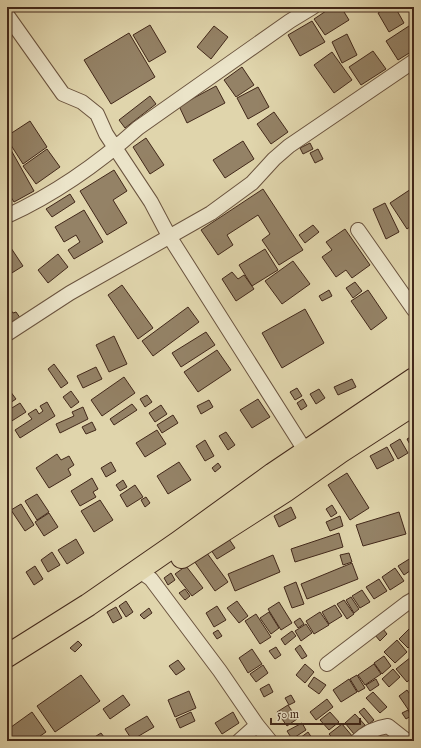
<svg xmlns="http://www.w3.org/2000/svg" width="421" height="748" viewBox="0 0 421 748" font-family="'IM FELL English',serif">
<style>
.building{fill:#948266;stroke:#42281a}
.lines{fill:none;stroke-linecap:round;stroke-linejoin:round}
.street-casing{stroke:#6a533e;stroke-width:16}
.primary-casing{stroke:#42281a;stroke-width:24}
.street{stroke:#ebe4c9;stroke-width:14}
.primary{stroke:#e0d5ac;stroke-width:22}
</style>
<rect width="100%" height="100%" fill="#e0d5ac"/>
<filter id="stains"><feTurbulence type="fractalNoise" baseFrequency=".005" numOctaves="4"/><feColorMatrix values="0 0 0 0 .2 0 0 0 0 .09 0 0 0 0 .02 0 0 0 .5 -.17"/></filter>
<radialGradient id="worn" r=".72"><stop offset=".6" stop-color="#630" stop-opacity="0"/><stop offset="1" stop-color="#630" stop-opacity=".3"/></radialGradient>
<path class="building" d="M332 7H341L349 20 325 35 314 19Z
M388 7H395L404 23 389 32 378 13Z
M312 21 325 42 300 56 288 35Z
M412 24 414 28V50L398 60 386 41Z
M150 25 166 52 149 62 133 35Z
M214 26 228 37 211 59 197 47Z
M129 33 155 77 111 104 84 60Z
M347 34 357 55 342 63 332 42Z
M373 51 386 69 361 85 349 67Z
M332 52 352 80 334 93 314 65Z
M242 67 254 85 236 97 224 80Z
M216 86 225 103 187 123 179 106Z
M258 87 269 107 248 119 237 98Z
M150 96 156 104 125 128 119 120Z
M274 112 288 132 271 144 257 124Z
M30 121 47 147 23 164 7 139V136Z
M146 138 164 165 150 174 133 147Z
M243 141 254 159 225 178 213 160Z
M310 143 313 149 303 154 300 148Z
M47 149 60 167 36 184 23 166Z
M318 149 323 159 315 163 310 153Z
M11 150 34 191 14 202 7 191V153Z
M114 170 127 191 113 200 127 223 107 235 80 191Z
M414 187V224L407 229 390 203Z
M263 189 303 250 279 265 262 240 270 234 258 215 227 235 233 245 218 255 201 230Z
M70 194 75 202 52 217 46 209Z
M385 203 399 232 386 239 373 209Z
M84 210 103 242 74 259 68 250 80 242 76 235 64 242 55 227Z
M313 225 319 232 305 243 299 235Z
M345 229 370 265 352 278 346 270 336 277 322 257 332 250 326 242Z
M7 242 23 266 7 276Z
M265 249 278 270 252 286 239 265Z
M58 254 68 267 48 283 38 270Z
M293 261 310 284 282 304 265 281Z
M232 272 238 279 244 275 254 289 236 301 222 279Z
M355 282 362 291 353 298 346 288Z
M122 285 153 328 138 339 108 295Z
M329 290 332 296 322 301 319 296Z
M368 290 387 318 371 330 351 301Z
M188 307 199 322 153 356 142 341Z
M10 309 13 313 16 312 21 319 10 327 7 323V311Z
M305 309 324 343 282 368 262 333Z
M206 332 215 345 181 367 172 353Z
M114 336 127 364 109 372 96 345Z
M217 350 231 370 198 392 184 372Z
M54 364 68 383 61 388 48 369Z
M96 367 102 379 83 388 77 376Z
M124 377 135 393 102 416 91 400Z
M352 379 356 387 338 395 334 387Z
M7 387 16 399 7 405Z
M297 388 302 396 295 400 290 392Z
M319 389 325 398 316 404 310 394Z
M71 391 79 402 71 408 63 397Z
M147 395 152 402 145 407 140 399Z
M258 399 270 417 252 428 240 410Z
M303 399 307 406 301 410 297 403Z
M209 400 213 407 201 414 197 406Z
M47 402 55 416 20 438 15 430 32 419 28 414 36 409 39 414 43 411 40 406Z
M20 403 26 412 7 424V411Z
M132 404 137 410 114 425 110 419Z
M161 405 167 414 155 422 149 413Z
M83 407 88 419 60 433 56 424 74 416 72 412Z
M173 415 178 423 162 433 157 425Z
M92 422 96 430 86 434 82 427Z
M157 430 166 444 145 457 136 443Z
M226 432 235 445 228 450 219 436Z
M414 435V452L407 439Z
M400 439 408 453 398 459 390 445Z
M205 440 214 456 205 461 196 446Z
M387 447 394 460 377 469 370 456Z
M57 454 61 460 69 456 74 465 68 469 71 475 49 488 36 468Z
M111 462 116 471 106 477 101 468Z
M179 462 191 480 168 494 157 476Z
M218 463 221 467 215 472 212 468Z
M347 473 369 508 350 520 328 485Z
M92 478 98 489 93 492 96 497 80 506 71 491Z
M123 480 127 487 120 491 116 485Z
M135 485 143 497 127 507 120 495Z
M37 494 49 512 37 520 25 501Z
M146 497 150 503 145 507 141 500Z
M100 500 113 520 94 532 81 511Z
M21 504 34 525 25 531 11 510Z
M332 505 337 513 331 517 326 509Z
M291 507 296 518 279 527 274 516Z
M399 512 406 534 363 546 356 525Z
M49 513 58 527 44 536 35 522Z
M340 516 343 526 330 531 326 522Z
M339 533 343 547 295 562 291 549Z
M227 536 235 548 217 559 209 547Z
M76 539 84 553 67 564 58 550Z
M204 549 228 582 215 591 192 558Z
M52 552 60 565 48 572 41 560Z
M349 553 352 562 343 565 340 555Z
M273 555 280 572 235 591 228 574Z
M414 556V568L404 575 398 566Z
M352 563 358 579 307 599 301 584Z
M35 566 43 579 34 585 26 572Z
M186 566 203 588 192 596 175 574Z
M395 568 404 581 390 590 382 577Z
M171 573 175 580 168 585 164 578Z
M379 579 387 591 374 599 366 587Z
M296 582 304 604 292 608 284 587Z
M185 589 190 596 185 600 179 593Z
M362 590 370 602 360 608 352 596Z
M351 597 359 609 354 613 346 600Z
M344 600 354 614 347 619 337 604Z
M126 601 133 612 126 617 119 606Z
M237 601 248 616 239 623 227 608Z
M279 602 292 623 281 630 268 609Z
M335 605 342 616 329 624 322 612Z
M217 606 226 620 214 627 206 613Z
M116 607 122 618 113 623 107 612Z
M149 608 152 613 144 619 140 615Z
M269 612 279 628 271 634 260 618Z
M320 612 329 625 314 634 306 621Z
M256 614 271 637 260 644 245 621Z
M300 618 304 624 298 628 294 622Z
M306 624 312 633 301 641 295 631Z
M411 627 414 631V642L408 648 399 639Z
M383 629 387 634 380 641 375 635Z
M218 630 222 636 217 639 213 633Z
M292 631 296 636 285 645 281 639Z
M397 640 407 652 395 663 384 652Z
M78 641 82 645 75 652 70 648Z
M300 645 307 656 302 659 295 649Z
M276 647 281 655 275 659 269 651Z
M252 649 262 664 248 673 239 658Z
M384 656 391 666 382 674 374 663Z
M411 657 414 660V676L407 682 396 669Z
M178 660 185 669 176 675 169 666Z
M305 664 314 672 305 683 296 675Z
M374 664 381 674 365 685 358 675Z
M263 665 268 673 256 682 250 674Z
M393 669 400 677 389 687 382 679Z
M81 675 100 701 55 732 37 706Z
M357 675 365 688 358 692 350 679Z
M314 677 326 685 319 694 308 686Z
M349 679 357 692 341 702 333 690Z
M376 679 379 685 370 691 366 685Z
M269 684 273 692 264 697 260 689Z
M407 690 414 700V714L412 715 399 696Z
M189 691 196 708 175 717 168 700Z
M373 692 387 707 380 713 366 698Z
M123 695 130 705 110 719 103 709Z
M291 695 295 702 289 705 285 698Z
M327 699 333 707 316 720 310 712Z
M288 705 297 719 287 726 277 712Z
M364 708 374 720 369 724 359 712Z
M408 710 411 716 406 719 402 713Z
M32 712 46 732 33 741H7V730Z
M191 712 195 721 180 728 176 719Z
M233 712 239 723 222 734 215 723Z
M330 712 339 722 329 730 320 720Z
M355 714 365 725 354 734 345 723Z
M147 716 154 727 132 740 125 729Z
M302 723 306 730 292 739 287 731Z
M342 724 353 737 348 741H335L329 734Z
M308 732 314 741H296Z
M101 733 107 741H96L93 738Z"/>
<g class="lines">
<g class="street-casing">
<path id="street" d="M7 15 63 94 82 102 97 114 106 134 151 202 169 236 306 452
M7 216C55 194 99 163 138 128L290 21 313 7
M358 230 414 310
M7 334 70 293 211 213 252 183 274 159 289 146 414 61
M138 570 151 579 220 671 257 725 270 741
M327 664 407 603 414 599
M239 741 257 725
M357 741C366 732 375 728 388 726L407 741"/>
</g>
<g class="primary-casing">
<path id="primary" d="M182 557 285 491 340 452 414 404
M7 656 88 605 179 542 273 474 414 379"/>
</g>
<use href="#street" class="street"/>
<use href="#primary" class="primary"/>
</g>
<rect width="421" height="748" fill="none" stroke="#e0d5ac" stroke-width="24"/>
<rect x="8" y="8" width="405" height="732" fill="none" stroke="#42281a" stroke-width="2"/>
<rect x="12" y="12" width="397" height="724" fill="none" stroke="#42281a"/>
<path d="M271 718v6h89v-6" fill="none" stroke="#42281a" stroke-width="2"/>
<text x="277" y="718" font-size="12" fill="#42281a" stroke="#ebe4c9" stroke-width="3" paint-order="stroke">50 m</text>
<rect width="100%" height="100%" filter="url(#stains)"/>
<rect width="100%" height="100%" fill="url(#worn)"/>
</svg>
